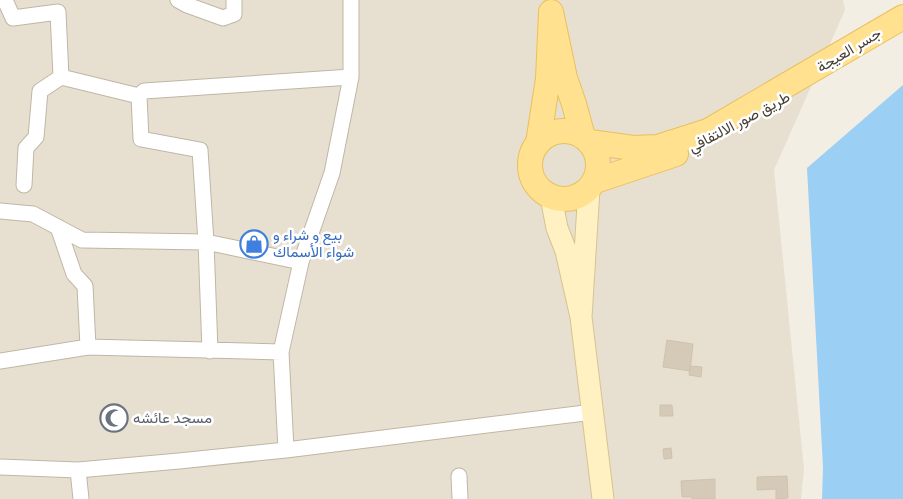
<svg xmlns="http://www.w3.org/2000/svg" width="903" height="499" viewBox="0 0 903 499" font-family="Cabin,Vazirmatn,sans-serif">
<style>
.residential{fill:#e7e0d1}
.water{fill:#9ccff4}
.building{fill:#d5cab8;stroke:#d0c2ab}
.lines{fill:none;stroke-linecap:round;stroke-linejoin:round}
.street-casing{stroke:#bfb6a6;stroke-width:17}
.secondary-casing{stroke:#d5c491;stroke-width:23}
.primary-casing{stroke:#e9c05b;stroke-width:26}
.street{stroke:#fff;stroke-width:15}
.secondary{stroke:#fff1c1;stroke-width:21}
.primary{stroke:#ffe190;stroke-width:24}
.labels{text-anchor:middle;stroke-width:5;stroke-linejoin:round;paint-order:stroke}
.street-label{font-size:15px;fill:#453e33;stroke:#fff}
.shop-label{font-size:15px;fill:#366cbe;stroke:#fff;text-anchor:start}
.worship-label{font-size:15px;fill:#5b616d;stroke:#fff;text-anchor:start}
</style>
<rect width="100%" height="100%" fill="#f3eee4"/>
<path class="residential" d="M0 0H843L845 10 774 170 804 469 801 499H0Z"/>
<path class="water" d="M903 85V499H822L823 468 807 168Z"/>
<path class="building" d="M667 340 693 344 690 371 663 367Z
M690 366 702 367 701 377 689 375Z
M660 405H672L673 416H660Z
M671 448 672 458 664 459 663 449Z
M787 476 788 498 776 499V489L757 490V477Z
M715 479V499H692V497H682L681 481Z"/>
<g class="lines">
<g class="street-casing">
<path id="street" d="M5 0 13 18 58 12 61 77 139 96 141 139 200 150 206 242 210 351
M178 0 187 5 223 18 234 14V0
M139 96 144 91 351 77
M24 185 26 148 36 137 40 91 61 77
M0 211 33 214 82 240 206 242 301 262
M58 227 74 274 85 286 88 347
M0 361 88 347 281 352
M286 450 281 352 301 262 332 173 351 77V0
M0 467 78 470 179 461 286 450 593 412
M78 470 81 499
M459 476 460 499"/>
</g>
<g class="secondary-casing">
<path id="secondary" d="M551 197 557 228 566 251 581 317 589 189
M581 317 603 499"/>
</g>
<g class="primary-casing">
<path id="primary" d="M530 165a34 34 0 1 1 68 0a34 34 0 1 1-68 0Z
M590 142 633 148 658 147 708 131 903 17
M538 143 548 79 551 12 565 78 574 104 583 137
M595 181 676 154"/>
</g>
<use href="#street" class="street"/>
<use href="#secondary" class="secondary"/>
<use href="#primary" class="primary"/>
</g>
<defs>
<g id="shop-ring" transform="scale(1.4375)"><circle r="9.5" fill="#fff" stroke="#3f7fe0" stroke-width="1.5"/><path d="M-5-2.5h2.3a2.7 3.5 0 0 1 5.4 0H5L5.5 6h-11ZM-1.5-2.5h3a1.5 2.3 0 0 0-3 0Z" fill="#3f7fe0"/></g>
<g id="mosque-ring" transform="scale(1.4375)"><circle r="9.5" fill="#fff" stroke="#6b7280" stroke-width="1.5"/><path d="M3.5-4.9A6 6 0 1 0 3.5 4.9A5 5 0 1 1 3.5-4.9Z" fill="#6b7280"/></g>
</defs>
<g fill-rule="evenodd">
<use href="#shop-ring" x="254" y="244"/>
<use href="#mosque-ring" x="114" y="418"/>
</g>
<g class="labels">
<g class="street-label">
<text transform="translate(849 50) rotate(-31)" y="5">جسر العيجة</text>
<text transform="translate(739 122) rotate(-28)" y="5">طريق صور الالتفافي</text>
</g>
<g class="shop-label">
<text x="273" y="240">بيع و شراء و<tspan x="273" dy="17">شواء الأسماك</tspan></text>
</g>
<g class="worship-label">
<text x="133" y="423">مسجد عائشه</text>
</g>
</g>
</svg>
